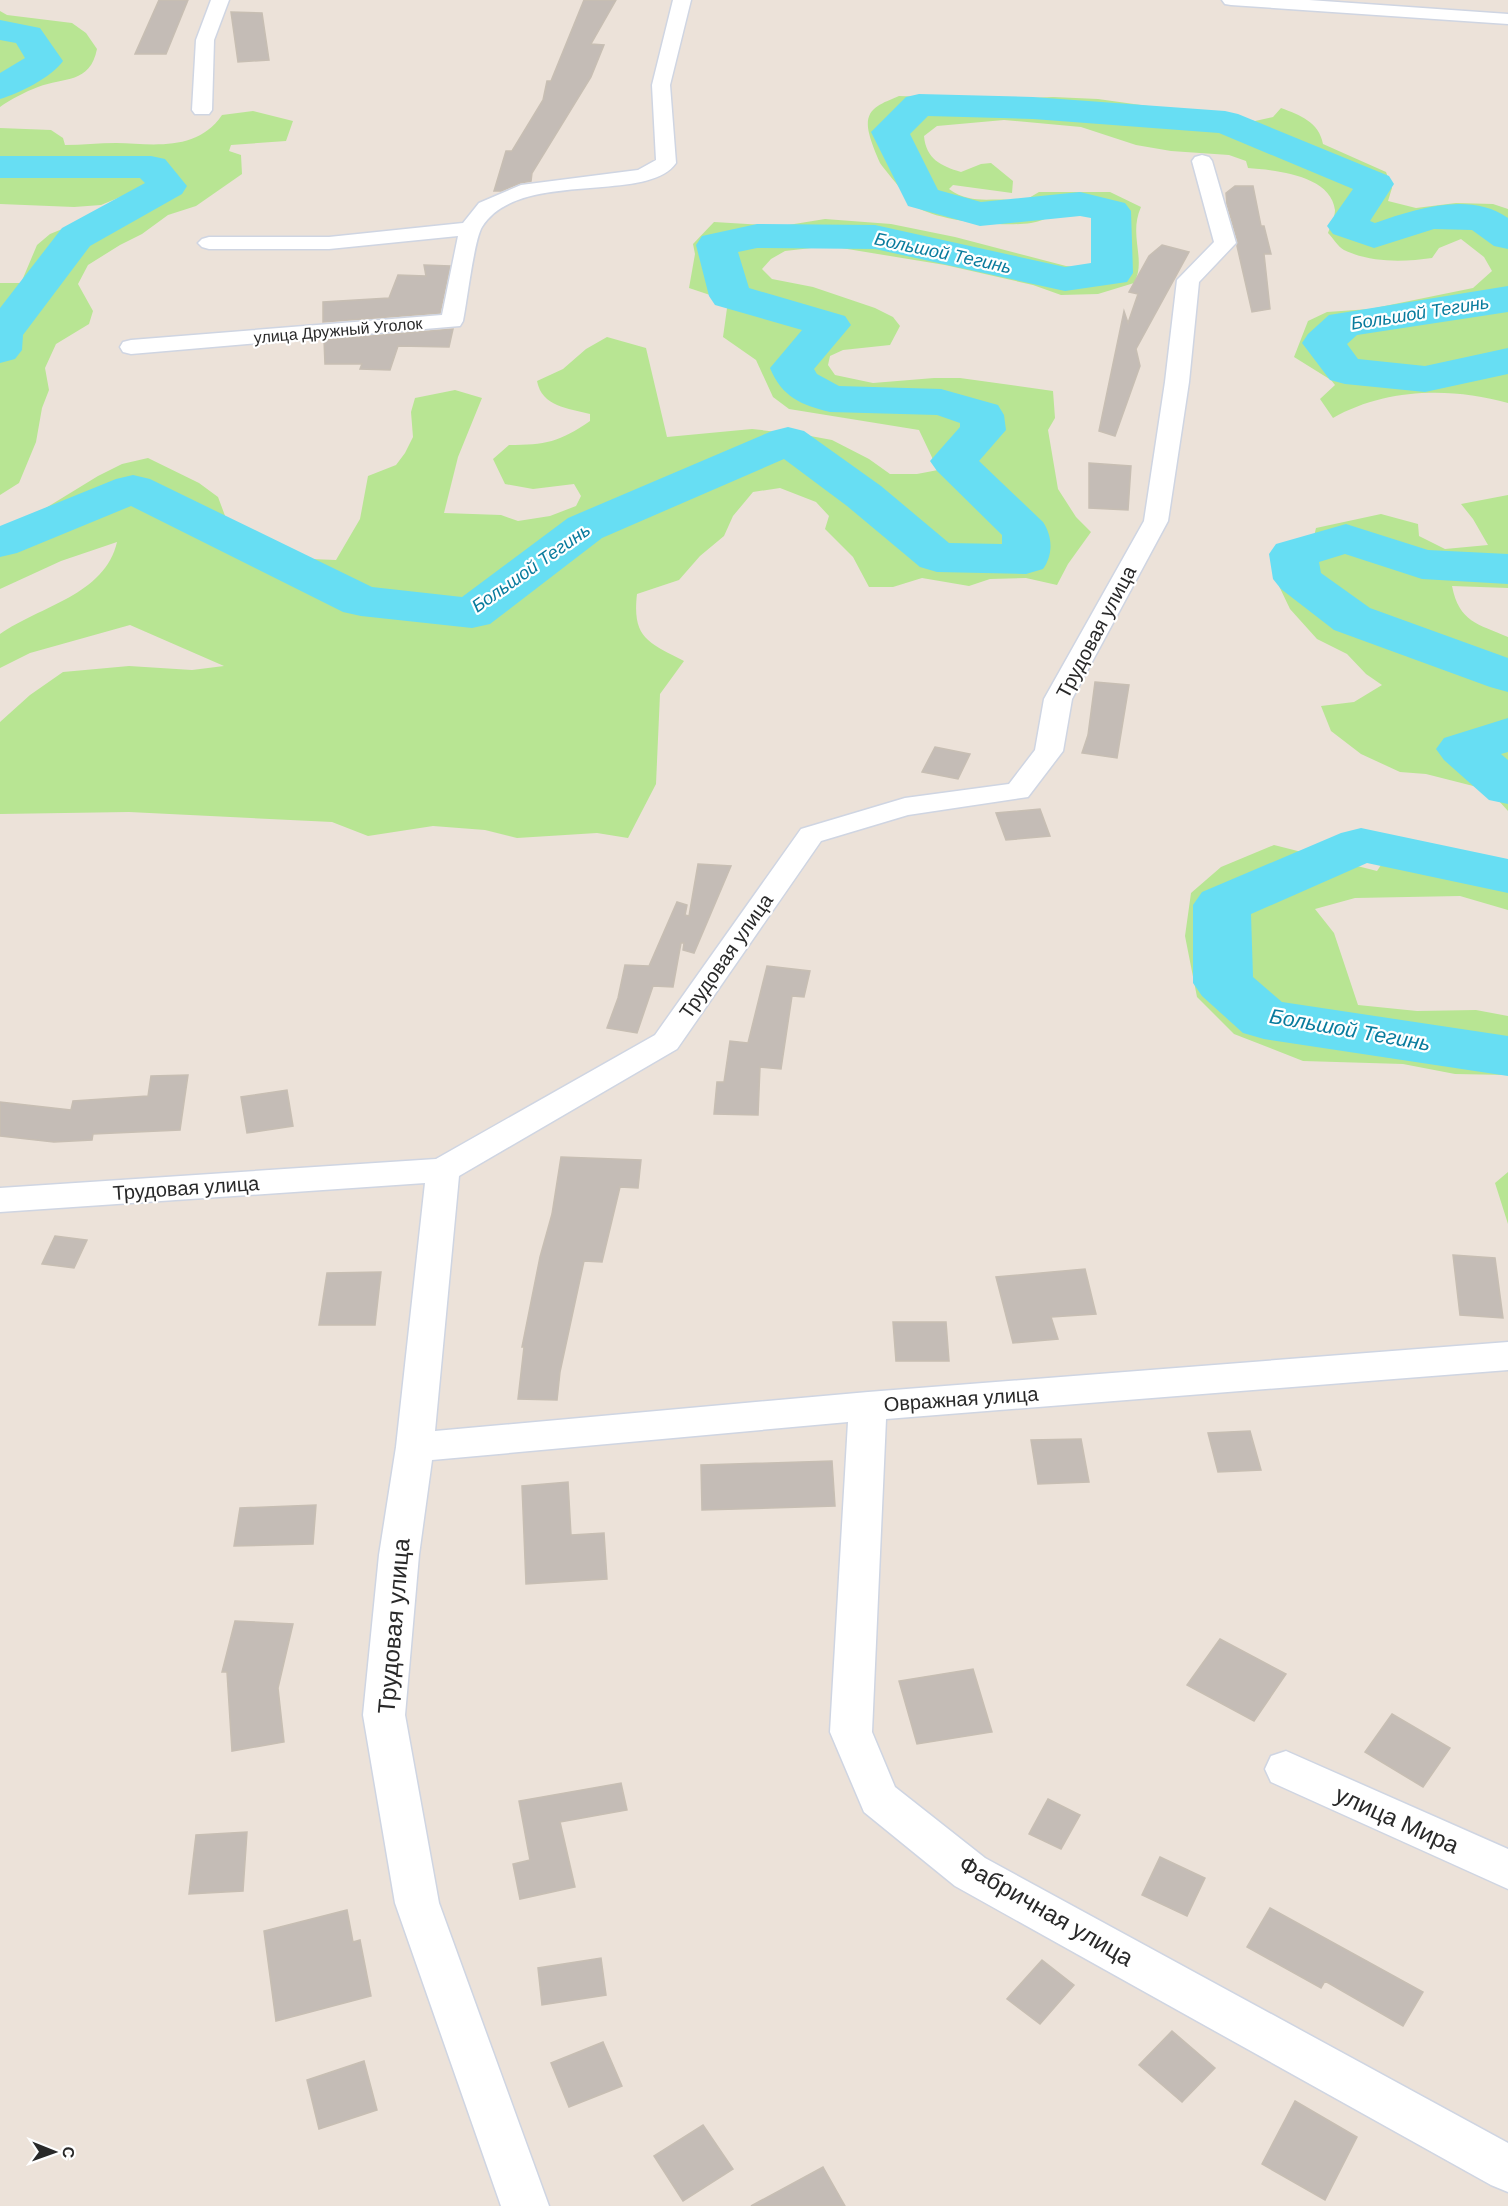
<svg xmlns="http://www.w3.org/2000/svg" width="1508" height="2206" viewBox="0 0 1508 2206" font-family="'DM Sans',sans-serif">
<style>
.green{fill:#b8e593}
.lines{fill:none;stroke-linecap:round;stroke-linejoin:round}
.river{fill:#67def3;fill-rule:evenodd}
.building{fill:#c4bcb6;stroke:#c7beb3;stroke-width:1.5}
.minor-casing{stroke:#cfd5e2;stroke-width:3}
.minor{fill:#fff;fill-rule:evenodd}
.labels{text-anchor:middle;stroke-width:4.5;stroke-linejoin:round;paint-order:stroke}
.far-street-label{font-size:16px;fill:#292929;stroke:#fff}
.far-water-label{font-size:18px;font-style:italic;fill:#087b9d;stroke:#fff}
.street-label{font-size:20px;fill:#292929;stroke:#fff}
.water-label{font-size:21px;font-style:italic;fill:#087b9d;stroke:#fff}
.near-street-label{font-size:24px;fill:#292929;stroke:#fff}
</style>
<rect width="100%" height="100%" fill="#ece2d9"/>
<path class="green" d="M0 11 7 15 72 23 86 33 97 49C90 84 64 77 38 87 25 92 11 99 0 107Z
M899 96 954 98 976 96 1006 99 1053 97 1098 99 1255 121 1273 117 1281 108C1300 115 1319 122 1323 144L1386 172 1392 188 1388 201 1416 208 1456 203 1493 204 1508 209V403C1452 387 1385 388 1333 418L1320 399 1335 385 1331 380 1294 357 1308 321 1327 312 1370 309 1473 288 1492 271 1484 257 1461 239 1439 248 1432 258C1404 262 1371 263 1344 250 1338 247 1333 238 1328 233 1330 227 1335 217 1335 210 1331 175 1275 170 1248 168L1246 161 1229 155 1171 151 1136 145 1081 127 1004 120 937 126 924 136C926 159 941 166 961 172L981 164 991 163 1013 181 1012 193 953 185 949 189C974 207 994 195 1022 202L1039 192H1110L1141 207C1128 236 1147 260 1134 283L1098 294 1061 295 1033 285 945 265 829 246 785 251 771 259 762 269 772 279 813 287 875 308 893 317 900 326 890 345 843 350 830 356 828 365 835 375 873 383 934 378H960L1053 391 1055 418 1048 430 1058 489 1076 517 1091 532 1068 564 1057 585 1026 578 990 579 969 586 922 578 893 587H869L853 557 825 529 829 516 816 502 780 488 753 492 733 516 724 536 700 556 679 580 637 594C632 638 648 642 684 661L660 694 656 784 628 838 597 833 517 838 485 830 433 826 368 836 332 822 129 812 0 814V722L30 695 63 672 129 666 192 670 224 666 130 625 30 653 0 668V634C40 606 105 595 117 542L61 561 0 589V531L18 525 98 476 122 464 148 458 199 483 218 497 227 521 245 533 271 544 286 558 336 560 360 519 368 476 396 465 405 453 413 437 411 412 415 398 455 390 482 398 458 457 444 513 501 515 518 521 550 516 576 506 581 496 574 484 533 489 505 484 493 459 509 445C545 445 560 442 590 421V414C568 408 542 407 537 381L563 369 586 349 607 337 646 348 667 437 752 429 805 435 832 440 869 459 890 474H917L938 470 919 430 789 409 773 397 756 360 723 337 728 301 689 288 695 254 693 244 714 222 782 226 825 219 891 224 955 237 1066 266 1103 270C1103 252 1109 220 1087 212 1065 204 1051 220 1031 223 1002 227 944 222 918 208 915 206 883 168 880 163 876 154 871 142 869 133 863 108 881 104 899 96Z
M253 111 293 121 286 141 231 145 229 151 241 155 242 174 196 206 168 215 142 234 120 245 88 265 78 284 93 311 89 324 56 344 45 368 49 390 42 408 36 442 19 483 0 495V283H21L37 245 50 234 109 210 130 193 101 205 74 207 0 204V128L51 130 63 138 65 145C82 145 99 143 116 143 153 144 197 152 222 115Z
M1508 495V588L1452 586C1459 622 1478 624 1508 637V811L1489 790 1426 774 1400 772 1361 754 1331 731 1321 706 1354 702 1382 685 1366 674 1347 654 1317 639 1290 609 1279 586V563L1309 558 1316 528 1381 514 1418 524 1419 536 1445 549 1488 545 1473 519 1461 504Z
M1397 841 1508 861V910L1460 896 1355 898 1315 909 1334 933 1358 1005 1417 1011 1476 1010 1508 1016V1075L1455 1074 1403 1064 1303 1061 1234 1034 1197 997 1185 936 1191 893 1221 867 1274 845 1377 871Z
M1508 1172V1224L1495 1183Z"/>
<g class="lines">
<path class="river" d="M0 20 40 28 63 61C52 77 18 94 0 99V73L25 58 16 43 0 40Z
M919 94 1033 97 1225 111 1238 114 1389 176 1394 184 1370 221 1375 223C1415 209 1470 191 1508 218V249L1494 246 1472 230 1434 229 1374 248 1333 234 1327 226 1353 189 1219 133 1033 119 928 116 910 134 938 190 981 202 1080 192 1125 203 1131 211 1133 273 1127 282 1065 291 875 249 757 248 738 252 749 288 845 316 851 325 814 369 817 374 839 386 941 389 998 405 1004 415 1006 430 979 461 1043 522C1053 537 1053 555 1043 569L1026 574 937 572 920 567 847 506 784 459 602 538 490 624 472 628 361 616 343 612 131 506 17 553 0 557V526L116 479 133 475 150 479 372 587 462 597 568 518 772 431 788 427 804 431 881 486 949 543 1002 544V535L937 471 930 461 960 427V423L937 415 830 412C801 405 782 397 770 368L802 330 715 305 709 296 696 245 702 236 757 224 875 225 1065 267 1091 263V218L1080 216 980 226 908 206 871 132 906 97Z
M0 156H151L165 159 187 186 182 194 90 246 23 335 22 350 15 359 0 363V308L62 228 145 183 140 178H0Z
M1508 286V312L1357 335 1347 344 1358 359 1425 366 1508 348V374L1425 392 1345 384 1330 380 1302 343 1308 334 1329 315Z
M1346 524 1428 550 1508 554V584L1422 579 1345 554 1319 562 1321 573 1370 608 1508 658V692L1490 687 1334 630 1281 589 1273 579 1269 554 1276 544Z
M1508 718V752L1501 754 1508 760V804L1489 800 1444 760 1436 749 1444 738Z
M1361 828 1508 859V893L1367 863 1251 914 1253 977 1282 1002 1508 1036V1076L1264 1039 1243 1033 1202 996 1193 983V905L1202 892 1341 833Z"/>
</g>
<path class="building" d="M159 0H188L166 54H135Z
M584 0H616L591 44 604 45 591 77 532 173 531 181 520 183 501 191H494L506 151H512L543 100 547 81H551Z
M231 12 262 13 269 60 238 62Z
M1235 186H1253L1261 226H1264L1271 254H1264L1270 309 1252 312 1237 246 1238 242 1227 204 1226 193Z
M1162 245 1189 252 1136 349 1140 366 1115 436 1099 431 1124 311 1128 323 1138 294 1129 292 1149 256Z
M424 265 450 266 440 313 323 322V302L389 298 398 275 426 276Z
M453 329 449 347 398 346 390 370 360 369 362 364H325L324 340Z
M1089 463 1131 466 1128 510 1089 508Z
M1095 682 1129 685 1117 758 1082 753 1088 735Z
M935 747 970 754 958 779 922 772Z
M1040 809 1050 836 1006 840 996 813Z
M698 864 731 866 694 953 683 950 684 943H681L673 987 653 986 637 1033 607 1028 618 998 625 965 649 966 677 902 687 905 685 915 689 916Z
M767 966 810 971 804 997 792 996 781 1069 760 1067 758 1115 714 1114 717 1082H724L730 1041 748 1043Z
M188 1075 180 1130 93 1134 92 1140 54 1142 0 1136V1102L71 1110 73 1101 148 1096 151 1076Z
M287 1090 293 1126 247 1133 241 1097Z
M561 1157 641 1160 638 1188 620 1187 602 1262 584 1261 560 1372 557 1400 518 1399 524 1347H522L540 1257 552 1214Z
M55 1236 87 1240 74 1268 42 1264Z
M1453 1255 1495 1258 1503 1318 1460 1315Z
M1085 1269 1096 1314 1051 1317 1058 1339 1013 1343 996 1277Z
M381 1272 375 1325H319L327 1273Z
M893 1322H946L949 1361H896Z
M1250 1431 1261 1470 1218 1472 1208 1433Z
M1081 1439 1089 1482 1038 1484 1031 1440Z
M832 1461 835 1506 702 1510 701 1465Z
M568 1482 571 1535 604 1533 607 1579 526 1584 522 1486Z
M316 1505 313 1544 234 1546 240 1508Z
M235 1621 293 1624 278 1688 284 1742 232 1751 227 1672H222Z
M1220 1639 1286 1674 1254 1721 1187 1685Z
M973 1669 992 1732 917 1744 899 1681Z
M1392 1714 1450 1748 1423 1787 1365 1752Z
M621 1783 627 1810 560 1822 575 1887 520 1899 513 1864 530 1860 519 1801Z
M1048 1799 1080 1815 1061 1849 1029 1834Z
M247 1832 243 1891 189 1894 196 1835Z
M1160 1857 1205 1878 1187 1916 1142 1895Z
M1270 1908 1423 1992 1403 2026 1325 1981 1321 1988 1247 1947Z
M347 1910 353 1942 360 1940 371 1996 276 2021 264 1931Z
M601 1958 606 1995 542 2005 538 1968Z
M1042 1960 1074 1985 1040 2024 1007 1999Z
M1172 2031 1215 2068 1182 2102 1139 2065Z
M603 2042 622 2086 569 2107 551 2063Z
M364 2061 377 2110 319 2129 307 2080Z
M1295 2101 1357 2137 1325 2200 1262 2164Z
M703 2125 733 2169 683 2201 654 2156Z
M823 2167 845 2206H751Z"/>
<g class="lines">
<g class="minor-casing">
<path id="minor" d="M211 0H229L214 40 212 110 209 114H195L192 110 196 40Z
M673 0H691L670 85 676 163C647 205 519 168 482 227 474 240 467 302 463 321L460 326 131 354 123 352 120 347 123 342 131 340 442 315 458 236 329 249H209L202 247 198 243 202 239 209 237H329L463 223 479 203 521 185 638 170 656 160 652 85Z
M1222 0H1309L1508 14V24L1231 5 1225 4Z
M1202 155 1209 157 1212 161 1236 243 1199 282 1189 382 1168 521 1072 699 1063 751 1028 797 908 815 821 841 677 1049 459 1176 435 1431 868 1392 1508 1342V1370L886 1419 872 1732 895 1787 985 1858 1508 2143V2192L1491 2185 955 1886 864 1812 830 1732 848 1422 432 1460 419 1555 405 1715 439 1903 549 2206H501L395 1903 363 1715 379 1555 396 1447 425 1183 0 1212V1188L436 1159 655 1035 801 829 905 798 1009 784 1035 750 1044 699 1144 521 1165 382 1177 280 1214 242 1192 161 1195 157Z
M1286 1751 1508 1849V1889L1271 1782 1265 1769 1271 1756Z"/>
</g>
<use href="#minor" class="minor"/>
</g>
<g class="labels">
<g class="far-street-label">
<text transform="translate(338 330) rotate(-5)" y="6">улица Дружный Уголок</text>
</g>
<g class="far-water-label">
<text transform="translate(943 253) rotate(12)" y="6">Большой Тегинь</text>
<text transform="translate(1420 313) rotate(-9)" y="6">Большой Тегинь</text>
<text transform="translate(531 568) rotate(-35)" y="6">Большой Тегинь</text>
</g>
<g class="street-label">
<text transform="translate(1096 632) rotate(-62)" y="7">Трудовая улица</text>
<text transform="translate(726 956) rotate(-55)" y="7">Трудовая улица</text>
<text transform="translate(186 1188) rotate(-4)" y="7">Трудовая улица</text>
<text transform="translate(961 1399) rotate(-4)" y="7">Овражная улица</text>
</g>
<g class="water-label">
<text transform="translate(1350 1030) rotate(10)" y="7">Большой Тегинь</text>
</g>
<g class="near-street-label">
<text transform="translate(394 1626) rotate(-85)" y="8">Трудовая улица</text>
<text transform="translate(1397 1820) rotate(24)" y="8">улица Мира</text>
<text transform="translate(1046 1911) rotate(30)" y="8">Фабричная улица</text>
</g>
</g>
<g transform="translate(54 2152) rotate(91)" stroke="#ffffff" stroke-width="4.5" paint-order="stroke">
<path d="M0-4.5L10 22L0 15L-10 22Z" fill="#292929"/>
<text y="-9" font-size="16" font-weight="bold" text-anchor="middle" fill="#292929">С</text>
</g>
</svg>
